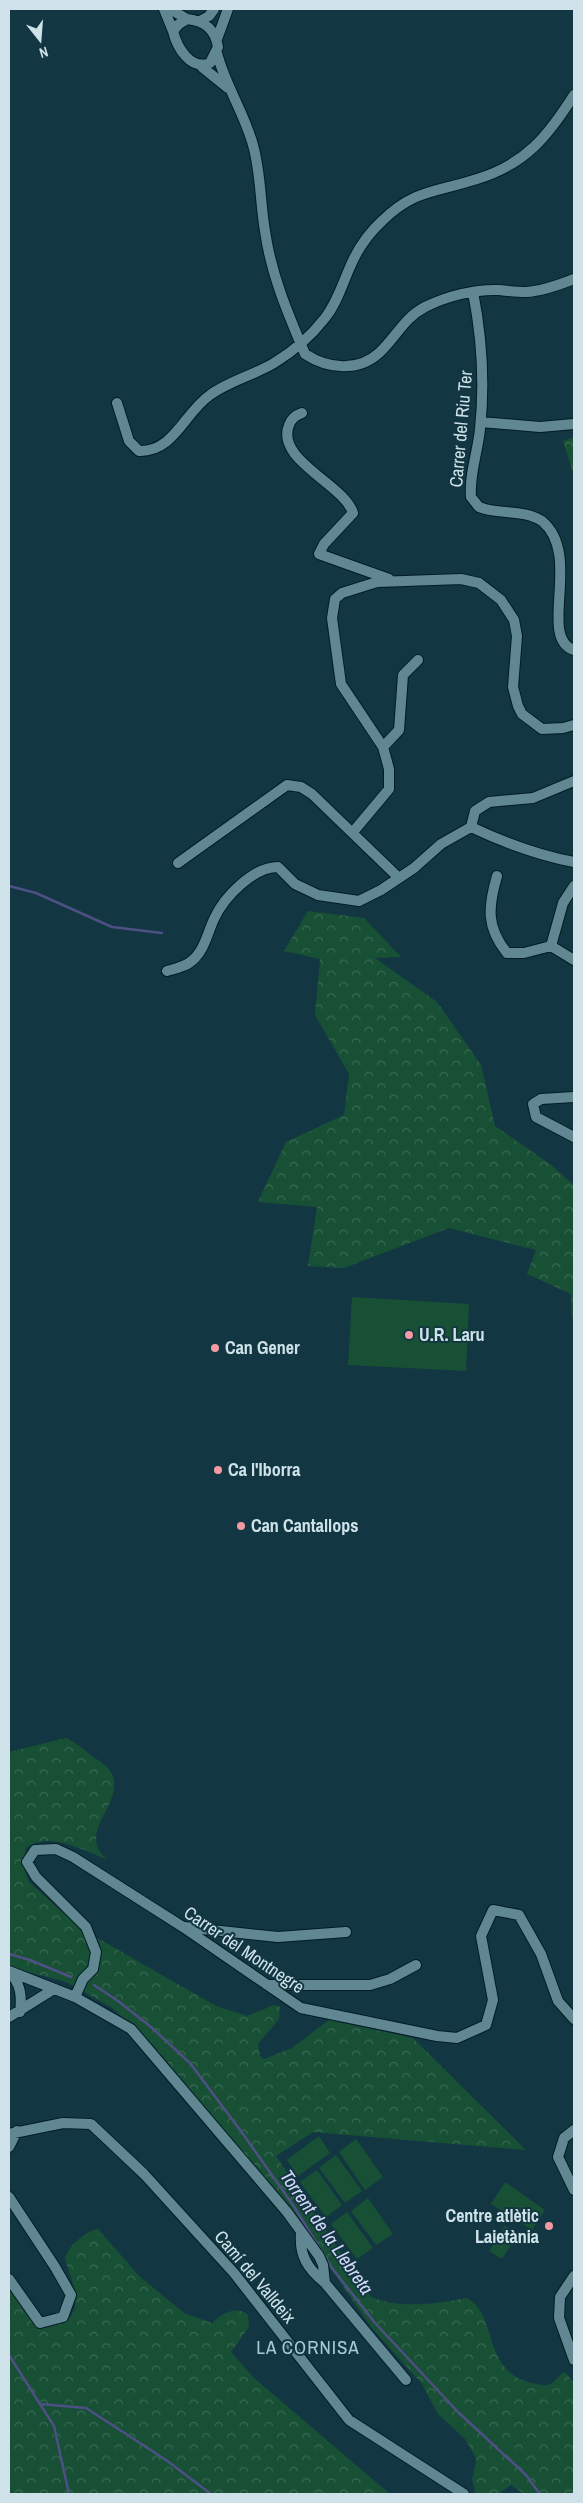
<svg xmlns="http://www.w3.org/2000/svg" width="583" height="2503" viewBox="0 0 583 2503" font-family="'Archivo Narrow',sans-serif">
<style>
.forest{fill:url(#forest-crowns)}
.park{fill:#185035}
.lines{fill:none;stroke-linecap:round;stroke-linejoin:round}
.stream{stroke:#4e4f84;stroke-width:2.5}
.minor-casing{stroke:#021d25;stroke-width:12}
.minor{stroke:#618793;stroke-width:10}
.poi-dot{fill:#f49aa3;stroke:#123742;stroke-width:2}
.labels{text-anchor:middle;stroke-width:4;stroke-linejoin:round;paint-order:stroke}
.street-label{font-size:18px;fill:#cfe2e9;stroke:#123742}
.poi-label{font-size:18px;font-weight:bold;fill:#cfe2e9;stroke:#123742;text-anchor:start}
.water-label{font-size:19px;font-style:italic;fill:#d6d9fa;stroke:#123742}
.neighbourhood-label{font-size:19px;letter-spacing:1px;fill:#a3cbd8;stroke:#123742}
</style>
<defs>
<pattern id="forest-crowns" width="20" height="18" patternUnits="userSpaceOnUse" patternTransform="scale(1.25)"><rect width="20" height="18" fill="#185035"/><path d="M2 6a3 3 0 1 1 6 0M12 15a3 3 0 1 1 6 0" fill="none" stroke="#396952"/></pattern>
</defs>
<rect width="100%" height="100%" fill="#123742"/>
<path class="forest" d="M574 437V475L563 441Z
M308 911 364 918 401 957 375 958 437 1002 481 1065 495 1126 550 1164 574 1185V1319L572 1318 571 1294 527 1274 536 1250 449 1228 344 1268 308 1266 317 1207 258 1202 286 1142 344 1115 349 1074 315 1015 320 959 284 951Z
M66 1738C76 1743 83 1749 92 1756 99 1761 108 1766 112 1774 125 1804 75 1833 107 1859 83 1851 51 1830 26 1848L23 1865 29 1882 80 1928 216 2006 247 2016 274 2005 280 2007 279 2019 258 2044 260 2056 264 2059 292 2048 329 2020 413 2038 526 2150 313 2132 276 2156 371 2297C400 2309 436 2304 466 2298 498 2312 481 2368 528 2382 533 2383 541 2386 547 2385 555 2384 558 2375 565 2372L574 2383V2493L524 2494 511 2485 498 2494H476L472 2479 476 2462 475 2456 465 2439 438 2414 422 2384 371 2327 296 2218 154 2046 111 2007 66 1982 9 1967V1752Z
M98 2229 139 2276 184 2313 212 2323C222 2314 236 2305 248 2315L249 2327 231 2352 254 2378 390 2494H9V2284L41 2326 69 2319C83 2301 71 2280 65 2259 67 2247 86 2231 98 2229Z"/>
<path class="park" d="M352 1297 469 1304 466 1371 348 1365Z
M319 2136 330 2153 298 2176 287 2160Z
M356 2139 383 2177 365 2190 339 2152Z
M336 2155 362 2191 345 2203 319 2168Z
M317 2170 342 2205 326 2217 300 2182Z
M505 2182 545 2210 532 2230 491 2204Z
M368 2198 393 2234 376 2245 351 2211Z
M347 2212 373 2248 357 2259 331 2224Z
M505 2226 518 2234 502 2259 489 2251Z"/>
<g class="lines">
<path class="stream" d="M9 886 36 893 112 927 162 933
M9 1954 30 1960 71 1977
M94 1985 118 2001 151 2027 190 2063 243 2134 293 2205 332 2268 375 2323 458 2412 526 2475 540 2494
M9 2355 40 2404 86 2408 166 2460 211 2494
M40 2404 54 2426 69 2494"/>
<g class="minor-casing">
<path id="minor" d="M164 9 173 31
M170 9 187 19
M187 19C205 21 215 29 218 47L210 63C191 71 177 48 173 31L179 24Z
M200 21 209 16 214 9
M217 39 228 9
M217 53C225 85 244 112 253 145 261 173 260 202 265 231 271 274 288 314 305 354 328 369 358 372 379 353 396 337 404 318 425 307 447 296 475 289 499 290 508 291 517 292 526 292 543 291 559 285 574 279
M202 67 228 88
M473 292C482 338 485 382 480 429 478 451 469 475 471 497L479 507 485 509C503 514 525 510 542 521 583 555 537 638 574 650
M117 403 129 441 139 451C174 452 184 413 210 395 229 381 254 375 274 363 294 351 311 336 325 318 337 303 342 285 350 267 357 250 368 234 382 221 414 189 438 192 477 179 526 164 548 136 574 95
M302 413C296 415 291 419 289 425 275 460 344 484 353 513L324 544 319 554 389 579
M481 422 540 427 574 424
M383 747 399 730 403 675 418 660
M471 827C505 843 537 855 574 862
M353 832 389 789V769L383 747 341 684 332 618 335 599 342 593 377 582 461 579 479 583 501 600 514 620 517 636 513 687 518 706 522 714 542 729 563 728 574 725
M178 863 287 785 301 787 312 794 399 878
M497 876C488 907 486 927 507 953H524L551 946 574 960
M551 946 563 903 574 886
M167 971C174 969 183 967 189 963 204 953 207 934 214 919 224 897 253 867 278 867L295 884 318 895 359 901 381 890 414 868 441 844 471 827 475 811 489 802 533 798 574 781
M574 1097 541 1099 533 1104 536 1117 574 1137
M184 1927 278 1937 346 1932
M9 1971 75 1997 131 2029 287 2212 319 2256 323 2265 325 2283
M9 1972C21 1983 22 1997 20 2012
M267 1985H370L390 1979 416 1965
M75 1997 83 1979 93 1969 96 1952 86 1927 36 1877 27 1862 35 1850 56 1849 73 1857 183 1927 301 2008 437 2036 457 2038 486 2025 493 2000 481 1936 493 1910 519 1915 541 1954 558 2001 574 2019
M9 2017 54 1989
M574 2130 564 2138 558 2157 574 2190
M9 2134 63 2123 91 2124 144 2174 234 2273 349 2420 464 2494
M9 2147 17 2131
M9 2197 55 2267 71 2295 63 2317 40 2323 9 2279
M301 2233C299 2256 308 2269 325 2283L406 2380
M574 2276 560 2297 559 2318 574 2360"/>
</g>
<use href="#minor" class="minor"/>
</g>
<g class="poi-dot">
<circle cx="409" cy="1335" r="5"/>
<circle cx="215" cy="1348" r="5"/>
<circle cx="218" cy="1470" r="5"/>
<circle cx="241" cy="1526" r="5"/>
<circle cx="549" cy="2226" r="5"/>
</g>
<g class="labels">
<g class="street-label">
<text transform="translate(461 429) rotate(-85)" y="6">Carrer del Riu Ter</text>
<text transform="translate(244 1950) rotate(34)" y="6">Carrer del Montnegre</text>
<text transform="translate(255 2277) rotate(50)" y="6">Camí del Valldeix</text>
</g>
<g class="poi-label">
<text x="419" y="1341">U.R. Laru</text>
<text x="225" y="1354">Can Gener</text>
<text x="228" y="1476">Ca l'Iborra</text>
<text x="251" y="1532">Can Cantallops</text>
<text x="539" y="2222" text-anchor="end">Centre atlètic<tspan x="539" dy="21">Laietània</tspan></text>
</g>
<g class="water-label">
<text transform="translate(327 2232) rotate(55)" y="7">Torrent de la Llebreta</text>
</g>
<g class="neighbourhood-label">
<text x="308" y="2354">LA CORNISA</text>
</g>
</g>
<rect width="583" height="2503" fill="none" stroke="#cfe2e9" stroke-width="20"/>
<g transform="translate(40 40) rotate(163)" stroke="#123742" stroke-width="4" paint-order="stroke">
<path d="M0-4L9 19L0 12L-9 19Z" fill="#cfe2e9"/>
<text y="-8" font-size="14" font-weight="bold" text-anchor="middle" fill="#cfe2e9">N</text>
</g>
</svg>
